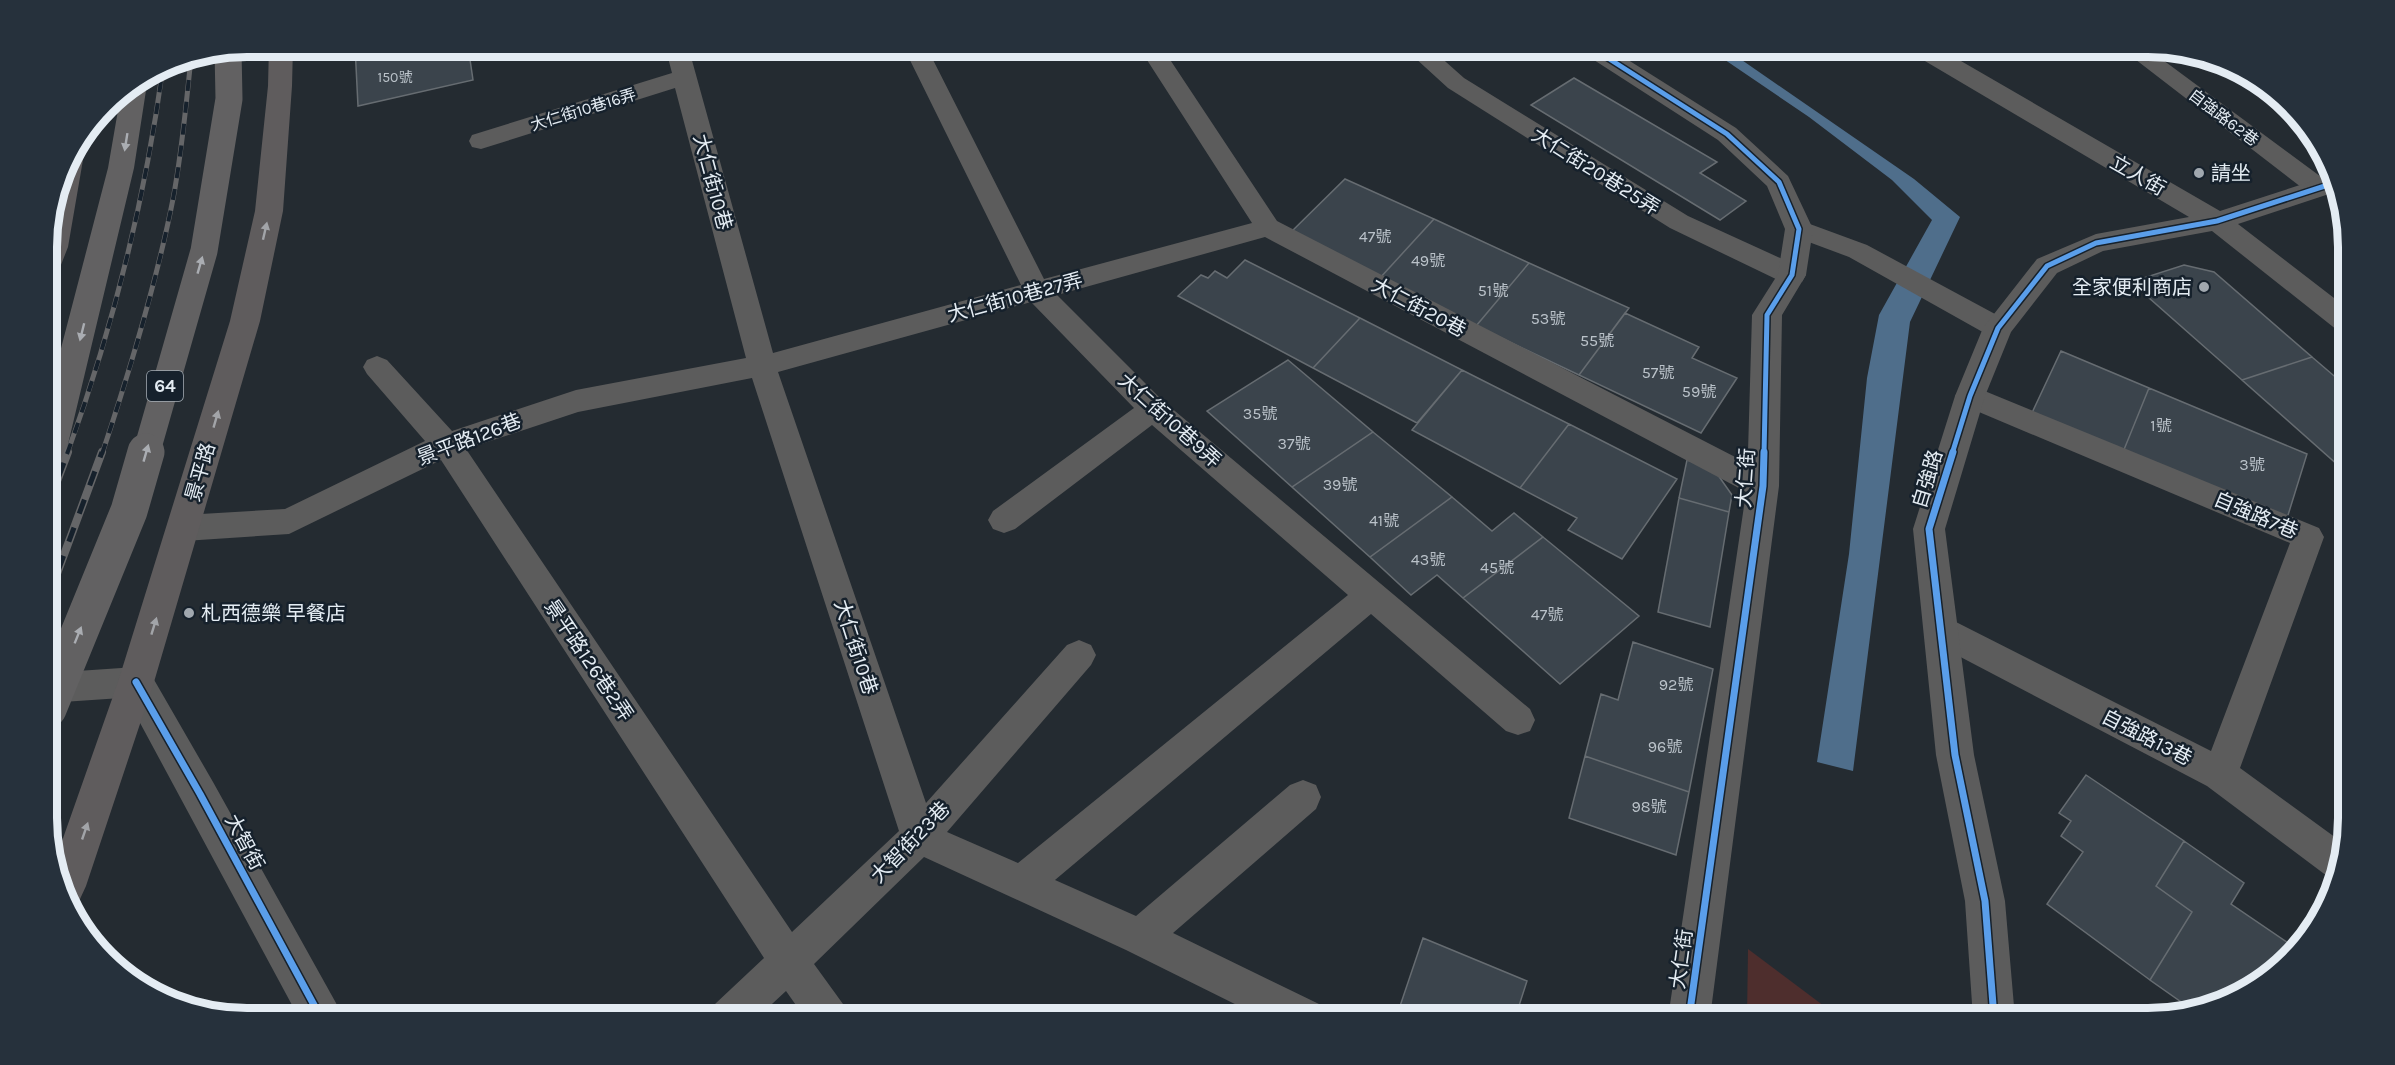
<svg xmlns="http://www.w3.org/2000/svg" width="2395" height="1065" viewBox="0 0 2395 1065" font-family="Karla,'Noto Sans TC',sans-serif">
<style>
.green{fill:#4e2e2d}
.water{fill:#4f6e8b}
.building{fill:#3b444c;stroke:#666c71;stroke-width:1.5}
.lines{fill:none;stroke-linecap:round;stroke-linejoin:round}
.lane{fill:#5c5c5c;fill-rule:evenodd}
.street{fill:#5c5c5c;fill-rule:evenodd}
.secondary{fill:#5f5c5d;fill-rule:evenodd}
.highway{fill:#626162;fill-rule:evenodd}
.rail-far1-casing{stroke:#656668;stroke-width:5}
.rail-casing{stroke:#656668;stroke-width:8}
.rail-far1{stroke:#16212c;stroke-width:4;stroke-dasharray:11;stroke-linecap:butt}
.rail{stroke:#16212c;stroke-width:5;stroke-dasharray:15;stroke-linecap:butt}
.highway-bridge-far1{stroke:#626162;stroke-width:27}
.highway-bridge{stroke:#626162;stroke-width:37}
.cycleway-far1-casing{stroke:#16212c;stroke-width:8}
.cycleway-casing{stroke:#16212c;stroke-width:10}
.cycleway-far1{stroke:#5a9eea;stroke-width:5}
.cycleway{stroke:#5a9eea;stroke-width:7}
.oneway{fill:#aaadb2}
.oneway2{fill:#a2a4a8}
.poi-dot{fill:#a1a8af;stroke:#16212c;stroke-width:2}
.labels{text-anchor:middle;stroke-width:5;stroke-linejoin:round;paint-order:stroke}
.far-number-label{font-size:14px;fill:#bac2c9}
.far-street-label{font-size:16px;fill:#e4ecf3;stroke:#16212c}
.number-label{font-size:16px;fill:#bac2c9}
.shield{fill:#16212c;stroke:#a6afb7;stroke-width:1.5}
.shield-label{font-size:18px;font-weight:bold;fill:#e4ecf3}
.street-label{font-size:20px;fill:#e4ecf3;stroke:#16212c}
.poi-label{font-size:20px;fill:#e4ecf3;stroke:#16212c;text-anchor:start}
.rim{fill:none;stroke:#e4ecf3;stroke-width:8}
</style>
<rect width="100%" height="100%" fill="#242b31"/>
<path class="green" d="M1748 949 1840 1018H1747Z"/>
<path class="water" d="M1706 47H1723L1914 179 1960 217 1910 322 1853 771 1817 762 1849 554 1867 378 1879 315 1932 220 1892 180 1809 117Z"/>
<path class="building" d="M355 46H468L473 80 358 106Z
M1574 78 1717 162 1700 173 1746 201 1720 220 1531 105Z
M1345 179 1434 219 1379 279 1288 235Z
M1434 219 1529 263 1476 326 1379 279Z
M1245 260 1360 318 1313 368 1178 296 1201 275 1208 278 1215 271 1227 278Z
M1529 263 1629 308 1579 375 1476 326Z
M2184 265 2214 272 2312 357 2242 380 2131 282Z
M1625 313 1699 347 1692 358 1737 378 1701 433 1579 375Z
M1360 318 1462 370 1417 423 1313 368Z
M2061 351 2149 388 2121 457 2030 417Z
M2312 357 2347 387 2348 474 2242 380Z
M1288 360 1373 432 1292 487 1207 411Z
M1462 370 1569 424 1520 488 1412 430Z
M2149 388 2307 454 2284 528 2121 457Z
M1569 424 1677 479 1622 559 1568 530 1577 518 1520 488Z
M1373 432 1452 497 1370 557 1292 487Z
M1687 460 1713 468 1732 495 1729 512 1679 498Z
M1452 497 1492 531 1514 513 1543 537 1463 598 1437 575 1411 595 1370 557Z
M1679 498 1729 512 1710 627 1658 612Z
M1543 537 1639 616 1560 684 1463 598Z
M1633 642 1713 669 1689 792 1585 756 1601 694 1618 700Z
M1585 756 1689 792 1676 855 1569 818Z
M2086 775 2184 841 2156 886 2192 912 2150 980 2047 904 2083 852 2061 836 2071 821 2059 813Z
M2184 841 2244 883 2231 904 2291 945 2270 977 2213 1008 2194 1011 2150 980 2192 912 2156 886Z
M1423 938 1527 981 1515 1018H1396Z"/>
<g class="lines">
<path class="lane" d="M665 46H688L773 353 1021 285 903 46H926L1044 279 1252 223 1138 46H1161L1277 221 1774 477 1778 486 1774 495 1763 498 1752 495 1265 237 1057 295 1163 401 1530 709 1535 720 1530 731 1518 735 1506 731 1371 614 1055 880 1136 916 1290 785 1303 780 1316 785 1321 797 1316 809 1173 933 1319 1004 1325 1018H1263L1126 950 924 857 814 964 843 1004 849 1018H805L786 991 757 1018H709L715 1004 764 958 441 460 289 534 184 541 173 537 168 528 173 519 184 515 285 509 425 441 367 374 363 367 367 360 377 356 387 360 452 431 576 390 746 358 675 88 481 149 472 147 469 141 472 135 672 73ZM1031 302 1134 408 993 511 988 520 993 529 1004 533 1015 529 1152 425 1348 595 1018 863 947 832 1091 665 1096 655 1091 645 1079 640 1067 645 926 803 778 372ZM752 378 899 831 792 932 466 449 578 412Z
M1402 46H1428L1464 78 1688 216 1802 268 1806 275 1802 282 1792 284 1782 282 1670 228 1448 88Z
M2118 46H2144L2328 182 2332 188 2328 194 2319 196 2310 194Z
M1799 220 1867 245 2008 321 2012 328 2008 335 1998 338 1988 335 1849 257 1790 235 1786 229 1790 223Z
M1970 385 2319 528 2324 537 2240 768 2343 843 2336 879 2327 876 2207 786 1930 641 1925 631 1930 621 1942 617 1954 621 2211 751 2290 543 1960 404 1955 396 1960 388Z
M136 667 148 671 153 682 148 693 136 697 48 703V673Z"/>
<path class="street" d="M1577 46H1606L1736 128 1788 176 1813 229 1806 275 1782 315 1779 486 1710 1018H1668L1747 486 1752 315 1778 274 1785 229 1767 186 1718 140 1580 51Z
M1905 46H1935L2220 211 2328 176 2335 192 2238 224 2347 308V333L2337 330 2212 231 2103 251 2057 273 2011 332 1985 396 1945 529 1974 755 2005 901 2015 1018H1973L1965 901 1936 755 1913 529 1955 396 1983 328 2037 259 2096 234 2189 217 1908 51Z
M136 666 149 671 213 782 336 1003 342 1018H299L118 682 123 671Z"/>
<path class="secondary" d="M269 46H293L292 86 283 211 260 321 154 682 86 886 80 899 72 902 55 861 118 682 230 321 255 211 268 86Z
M76 147 80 148 84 154 68 247 57 275 47 278V234L67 159Z"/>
<path class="highway" d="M144 79 147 84 134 168 63 465 58 474 47 477V402L108 168 121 93Z"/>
<g class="rail-far1-casing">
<path id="rail-far1" d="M67 454C113 328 145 200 163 67
M102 454C130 370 156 285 173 199 182 152 186 105 191 58"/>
</g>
<g class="rail-casing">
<path id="rail" d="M48 505 68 452
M48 598 102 452"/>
</g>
<use href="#rail-far1" class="rail-far1"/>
<use href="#rail" class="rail"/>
<path class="highway-bridge-far1" d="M146 454 204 251 229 99 228 50"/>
<path class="highway-bridge" d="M48 709 129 511 146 452"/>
<g class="cycleway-far1-casing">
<path id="cycleway-far1" d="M1589 46 1727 134 1779 182 1799 229 1792 275 1767 315 1764 454
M1952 454 1970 396 1998 328 2047 266 2096 243 2217 221 2331 184"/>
</g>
<g class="cycleway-casing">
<path id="cycleway" d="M1953 452 1929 529 1955 755 1985 901 1994 1018
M136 682 200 794 321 1018
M1689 1018 1763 486 1764 452"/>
</g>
<use href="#cycleway-far1" class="cycleway-far1"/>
<use href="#cycleway" class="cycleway"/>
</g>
<defs><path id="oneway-solid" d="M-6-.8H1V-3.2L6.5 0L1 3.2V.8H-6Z" transform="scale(1.5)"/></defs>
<g class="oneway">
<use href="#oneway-solid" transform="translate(126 142) rotate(99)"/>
<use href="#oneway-solid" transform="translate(200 265) rotate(-74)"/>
<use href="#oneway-solid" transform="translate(82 332) rotate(104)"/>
<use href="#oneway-solid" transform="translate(146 453) rotate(-74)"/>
<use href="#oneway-solid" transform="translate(78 635) rotate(-68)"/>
</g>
<g class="oneway2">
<use href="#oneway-solid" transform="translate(265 231) rotate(-77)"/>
<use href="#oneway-solid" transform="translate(216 419) rotate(-74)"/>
<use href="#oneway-solid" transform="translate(154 626) rotate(-73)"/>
<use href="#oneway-solid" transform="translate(85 831) rotate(-71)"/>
</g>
<g class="poi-dot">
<circle cx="2199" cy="173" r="6"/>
<circle cx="2204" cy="287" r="6"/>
<circle cx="189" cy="613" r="6"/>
</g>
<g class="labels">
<g class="far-number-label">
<text x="395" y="82">150號</text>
</g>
<g class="far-street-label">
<text transform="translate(583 109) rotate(-17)" y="6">大仁街10巷16弄</text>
<text transform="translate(2224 117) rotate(37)" y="6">自強路62巷</text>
</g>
<g class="number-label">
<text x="1375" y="242">47號</text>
<text x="1428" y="266">49號</text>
<text x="1493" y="296">51號</text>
<text x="1548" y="324">53號</text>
<text x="1597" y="346">55號</text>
<text x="1658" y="378">57號</text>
<text x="1699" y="397">59號</text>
<text x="1260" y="419">35號</text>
<text x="2161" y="431">1號</text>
<text x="1294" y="449">37號</text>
<text x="2252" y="470">3號</text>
<text x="1340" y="490">39號</text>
<text x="1384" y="526">41號</text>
<text x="1428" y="565">43號</text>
<text x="1497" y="573">45號</text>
<text x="1547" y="620">47號</text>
<text x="1676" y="690">92號</text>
<text x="1665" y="752">96號</text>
<text x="1649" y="812">98號</text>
</g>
<rect class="shield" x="147" y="371" width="36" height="30" rx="4.5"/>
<g class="shield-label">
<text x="165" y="392">64</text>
</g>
<g class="street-label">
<text transform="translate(1596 171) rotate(32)" y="7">大仁街20巷25弄</text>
<text transform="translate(2138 175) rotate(30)" y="7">立人街</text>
<text transform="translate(713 182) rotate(75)" y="7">大仁街10巷</text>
<text transform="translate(1015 297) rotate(-15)" y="7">大仁街10巷27弄</text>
<text transform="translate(1419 307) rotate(28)" y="7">大仁街20巷</text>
<text transform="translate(1170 420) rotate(42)" y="7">大仁街10巷9弄</text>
<text transform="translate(469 439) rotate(-21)" y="7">景平路126巷</text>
<text transform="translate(200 472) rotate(-74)" y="7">景平路</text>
<text transform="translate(1745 478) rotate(-86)" y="7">大仁街</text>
<text transform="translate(1927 479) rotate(-73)" y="7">自強路</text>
<text transform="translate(2256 515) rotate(23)" y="7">自強路7巷</text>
<text transform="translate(856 647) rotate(72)" y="7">大仁街10巷</text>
<text transform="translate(589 660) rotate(56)" y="7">景平路126巷2弄</text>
<text transform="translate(2147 737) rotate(27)" y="7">自強路13巷</text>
<text transform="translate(245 842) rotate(62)" y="7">大智街</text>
<text transform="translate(910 842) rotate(-46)" y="7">大智街23巷</text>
<text transform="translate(1681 959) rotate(-82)" y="7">大仁街</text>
</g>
<g class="poi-label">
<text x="2211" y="180">請坐</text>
<text x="2192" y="294" text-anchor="end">全家便利商店</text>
<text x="201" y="620">札西德樂 早餐店</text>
</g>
</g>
<path d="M0 0H2395V1065H0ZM247 57H2148A190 190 0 0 1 2338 247V818A190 190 0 0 1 2148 1008H247A190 190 0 0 1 57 818V247A190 190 0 0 1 247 57Z" fill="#26313c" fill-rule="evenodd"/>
<path class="rim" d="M247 57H2148A190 190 0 0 1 2338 247V818A190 190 0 0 1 2148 1008H247A190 190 0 0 1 57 818V247A190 190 0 0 1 247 57Z"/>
</svg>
